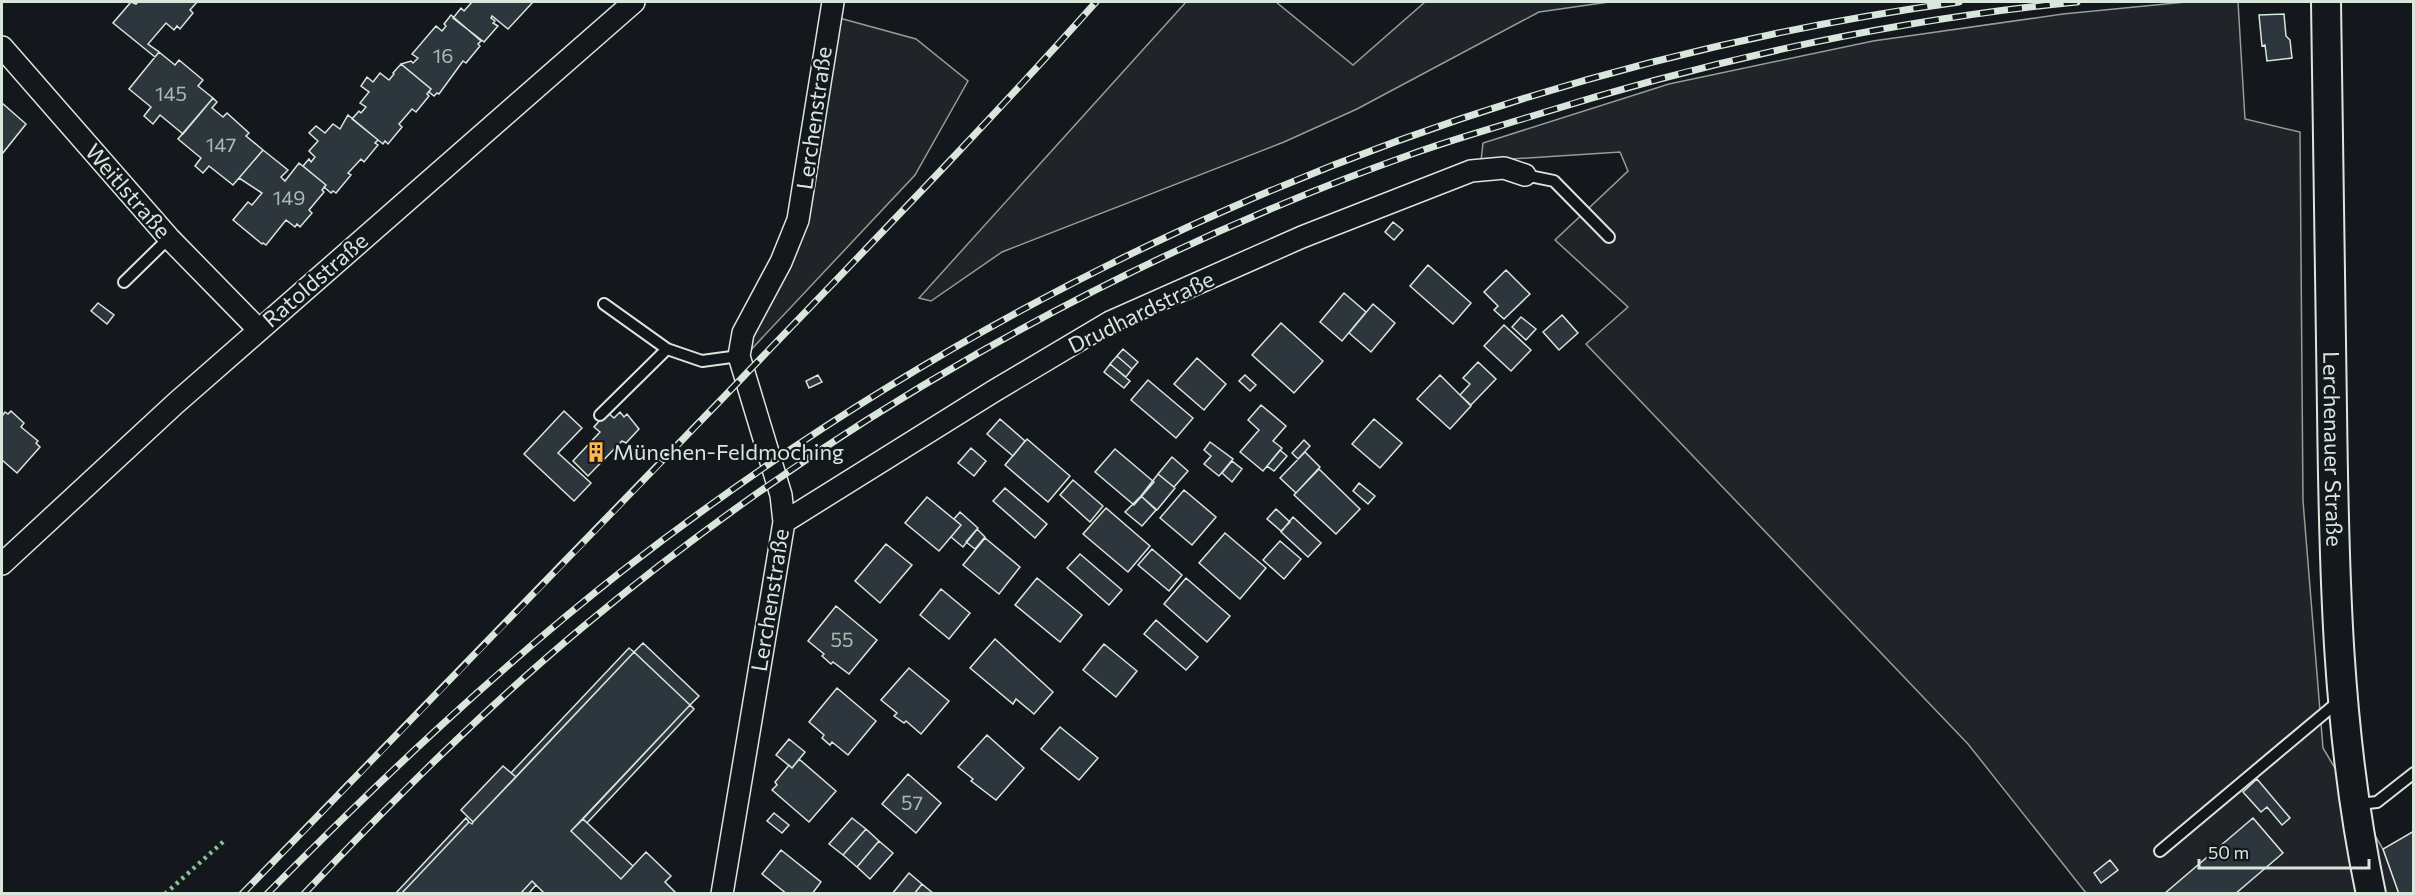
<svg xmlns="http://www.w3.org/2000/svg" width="2415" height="895" viewBox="0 0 2415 895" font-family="Commissioner,sans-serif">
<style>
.green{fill:#202428;stroke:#939e99;stroke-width:1.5}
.building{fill:#2c363c;stroke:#d8e6dc;stroke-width:1.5}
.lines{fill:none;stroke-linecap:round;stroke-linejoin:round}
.service-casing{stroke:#d8e6dc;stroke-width:14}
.minor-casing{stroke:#d8e6dc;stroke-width:24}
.secondary-casing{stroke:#d8e6dc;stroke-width:32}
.service{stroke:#14181c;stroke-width:10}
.minor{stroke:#14181c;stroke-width:21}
.secondary{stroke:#14181c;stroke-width:28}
.rail-casing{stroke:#d8e6dc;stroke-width:7}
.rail{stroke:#14181c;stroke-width:4.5;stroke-dasharray:14;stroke-linecap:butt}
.hedge{stroke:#8ac095;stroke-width:4.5;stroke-dasharray:3 4.5;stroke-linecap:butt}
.labels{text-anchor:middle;stroke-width:4.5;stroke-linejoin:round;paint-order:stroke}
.number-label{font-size:20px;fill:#adbab4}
.street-label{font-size:22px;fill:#d8e6dc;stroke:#14181c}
.poi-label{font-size:22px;fill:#d8e6dc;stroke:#14181c;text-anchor:start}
</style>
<rect width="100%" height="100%" fill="#14181c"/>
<path class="green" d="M1186 2H1276L1353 65 1425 2H1609L1539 12 1357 109 1284 142 1002 252 931 301 919 298Z
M2186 2H2238L2245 119 2300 132 2303 501 2323 748 2383 849 2399 893H2086L1968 744 1586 344 1628 307 1555 240 1628 171 1620 152 1481 161 1483 143 1669 84 1873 41 2063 14Z
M832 16 916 39 968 81 915 175 747 354 739 342 796 232Z"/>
<path class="building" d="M131 2 136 4 138 2H197L190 10 193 13 180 29 177 26 174 30 166 23 148 44 159 52 155 57 113 23Z
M472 2H533L508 29 492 16 491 18 495 21 493 23 498 26 484 42 453 18 461 8 464 11Z
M2284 14 2286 36 2290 40 2292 58 2267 61 2265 45 2262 46 2259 15Z
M451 15 481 41 478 44 480 46 466 63 463 61 439 94 437 93 434 96 429 92 431 89 401 64 411 61 413 63 418 58 412 54 436 26 442 31 446 26 444 24Z
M159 52 175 65 179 60 203 80 198 86 213 98 183 134 160 115 153 124 144 116 151 107 129 89Z
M401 64 431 89 427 94 429 96 416 112 412 109 399 124 402 127 388 144 385 141 383 144 352 119 359 111 361 113 366 107 360 103 369 92 361 86 367 77 373 82 380 73 389 80 394 74 393 73Z
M213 98 217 102 212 108 223 117 227 113 249 133 246 136 263 150 233 185 209 166 203 173 195 166 201 158 178 139Z
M2 103 26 124 2 154Z
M348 115 378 140 375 143 378 145 364 162 361 159 348 173 351 175 336 193 333 191 331 193 324 187 326 185 303 166 309 159 311 162 315 157 309 151 318 141 309 133 316 126 325 133 333 124 340 129Z
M263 150 288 170 281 177 285 181 299 163 326 185 322 190 324 192 309 210 312 213 300 227 297 224 295 227 286 220 266 245 263 243 262 244 233 220 248 202 252 205 262 193 239 178Z
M1393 222 1403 230 1394 240 1385 232Z
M1428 265 1471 303 1453 324 1410 286Z
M1506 270 1530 294 1504 319 1494 310 1498 306 1484 292Z
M1344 293 1366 312 1342 341 1320 322Z
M98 303 114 315 107 324 91 311Z
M1373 304 1395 323 1371 352 1349 333Z
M1562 315 1578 333 1559 350 1543 332Z
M1521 317 1536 329 1526 340 1512 327Z
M1281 323 1323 361 1294 393 1252 355Z
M1504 325 1531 350 1511 371 1484 346Z
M1123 349 1138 362 1132 369 1117 356Z
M1117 356 1132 369 1126 377 1110 364Z
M1197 358 1226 384 1204 410 1174 384Z
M1478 362 1496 379 1471 405 1460 395 1470 384 1463 378Z
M1110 364 1130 381 1124 388 1104 372Z
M818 375 822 382 809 388 806 381Z
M1245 375 1256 385 1250 391 1239 381Z
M1440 375 1471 406 1450 429 1417 399Z
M1148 380 1193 418 1176 438 1131 400Z
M1261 405 1286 426 1273 441 1282 448 1263 471 1240 452 1259 430 1248 420Z
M11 411 24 423 21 427 38 441 36 443 40 447 17 473 2 460V416L5 412 8 414Z
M564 411 582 428 558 453 591 483 574 501 524 454Z
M607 412 614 418 620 412 624 417 627 414 639 429 626 443 622 441 588 476 573 461 600 432 594 427Z
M1000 419 1025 441 1013 456 987 434Z
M1374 419 1402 443 1380 468 1352 444Z
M1027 439 1070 476 1048 502 1005 465Z
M1304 440 1310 446 1298 459 1292 453Z
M1210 442 1233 459 1219 476 1204 464 1211 456 1204 450Z
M971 448 986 461 974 476 958 463Z
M1115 449 1154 482 1134 505 1095 472Z
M1280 450 1287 456 1274 471 1267 466Z
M1305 452 1320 467 1296 493 1280 478Z
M1172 457 1188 471 1174 487 1158 474Z
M1232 461 1242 469 1232 482 1222 473Z
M1319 469 1360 509 1336 534 1294 495Z
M1158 474 1175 488 1157 510 1141 496Z
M1073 480 1103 506 1090 522 1060 495Z
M1359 483 1375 496 1368 504 1353 491Z
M1005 488 1047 524 1035 538 993 501Z
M1184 490 1216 517 1192 545 1160 518Z
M1141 496 1156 510 1142 526 1125 512Z
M927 497 961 525 939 551 905 523Z
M1106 508 1150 546 1128 572 1083 534Z
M1276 509 1290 522 1281 531 1267 519Z
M960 512 978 528 963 547 951 537 961 525 954 519Z
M1293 517 1321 543 1308 557 1281 532Z
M977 529 985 537 975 549 966 542Z
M1225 533 1266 568 1240 599 1199 563Z
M985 538 1020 567 999 594 963 565Z
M1280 541 1301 559 1284 579 1263 560Z
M886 544 912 565 880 603 855 581Z
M1152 549 1182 575 1169 591 1138 565Z
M1080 554 1122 590 1109 605 1067 568Z
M1037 578 1082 615 1060 642 1015 605Z
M1186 578 1230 616 1207 642 1164 604Z
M941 589 970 613 949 639 920 615Z
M836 606 877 640 849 674 833 662 831 664 822 656 824 654 808 641Z
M1156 620 1198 657 1186 670 1144 634Z
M995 639 1053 692 1034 714 1016 699 1013 704 970 668Z
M643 643 699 696 690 705 634 652Z
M1104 644 1137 671 1116 697 1083 670Z
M629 648 634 652 516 777 511 773Z
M634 652 690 705 571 831 621 879 646 852 671 876 665 882 677 894H545L532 881 520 894H401L469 822 472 824 473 822Z
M909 668 949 701 921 734 906 721 904 723 894 716 897 713 881 700Z
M837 688 876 721 848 755 832 742 830 745 822 738 824 735 809 722Z
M690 705 694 709 587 823 583 819Z
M1060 727 1098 758 1079 780 1041 749Z
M987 735 1024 768 996 800 971 781 973 779 958 767Z
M789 739 805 752 792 768 776 755Z
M799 759 836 791 809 822 772 790 777 785 775 782 789 765 792 768Z
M503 766 516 777 473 822 461 810Z
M908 774 941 803 916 833 882 804Z
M2257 779 2290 818 2282 825 2267 807 2261 812 2243 792Z
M774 813 789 825 782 833 767 821Z
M466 818 469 822 401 894H395Z
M852 818 866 829 843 855 829 844Z
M2253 818 2283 853 2235 894H2164Z
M583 819 633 866 621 879 571 831Z
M866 829 879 841 857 867 843 855Z
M2414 831V894H2399L2383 849Z
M879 841 893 853 870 879 857 867Z
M781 850 821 882 812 894H787L762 874Z
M2110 860 2118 870 2101 883 2094 873Z
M909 873 922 884 914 894H892Z
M532 881 536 885 528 894H520Z
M922 884 934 894H914Z"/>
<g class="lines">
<g class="service-casing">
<path id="service" d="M1525 175 1554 181 1609 237
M124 282 169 238
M604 304 667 349 702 361 739 356
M600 415 667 349
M2358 804 2377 802 2414 773
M2160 851 2339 701"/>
</g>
<g class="minor-casing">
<path id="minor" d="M2 47 169 238 259 330
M784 522 994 391 1110 322 1302 237 1471 171 1504 168 1525 175
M2 564 176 403 634 2
M722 894 784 522 781 495 739 356 743 333 781 262 798 220 833 2"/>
</g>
<g class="secondary-casing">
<g id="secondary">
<path id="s1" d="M2326 2C2328 138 2330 274 2332 410 2334 572 2337 735 2371 894"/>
</g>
</g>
<use href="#service" class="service"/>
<use href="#minor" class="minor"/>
<use href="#secondary" class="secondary"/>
<g class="rail-casing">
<path id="rail" d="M242 894C410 722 577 550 743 377 862 253 982 130 1096 2
M267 894C380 780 496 670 622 571 1013 268 1469 69 1959 2
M304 894C393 800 484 709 584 626 829 422 1112 261 1412 154 1451 140 1490 129 1529 117 1707 61 1891 20 2077 2"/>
</g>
<use href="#rail" class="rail"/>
<path class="hedge" d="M165 894 224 841"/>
</g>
<defs>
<g id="building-bare" transform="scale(1.62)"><path d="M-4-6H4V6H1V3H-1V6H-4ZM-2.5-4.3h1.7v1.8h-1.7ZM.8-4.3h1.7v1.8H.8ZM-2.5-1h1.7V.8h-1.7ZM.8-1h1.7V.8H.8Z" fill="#ffb74d" stroke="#14181c" stroke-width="2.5" paint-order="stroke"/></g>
</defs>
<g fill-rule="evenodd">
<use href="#building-bare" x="596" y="452"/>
</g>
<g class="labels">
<g class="number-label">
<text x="443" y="63">16</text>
<text x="171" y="101">145</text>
<text x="221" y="152">147</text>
<text x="289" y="205">149</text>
<text x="842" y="647">55</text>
<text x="912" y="810">57</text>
</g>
<g class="street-label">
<text transform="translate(814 118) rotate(-82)" y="8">Lerchenstraße</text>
<text transform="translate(128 191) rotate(49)" y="8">Weitlstraße</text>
<text transform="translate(315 280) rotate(-41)" y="8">Ratoldstraße</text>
<text transform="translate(1141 312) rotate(-26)" y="8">Drudhardstraße</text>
<text dy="8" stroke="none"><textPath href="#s1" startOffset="447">Lerchenauer Straße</textPath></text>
<text transform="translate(770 600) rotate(-81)" y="8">Lerchenstraße</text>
</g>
<g class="poi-label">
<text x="613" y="460">München-Feldmoching</text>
</g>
</g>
<rect width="2415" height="895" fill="none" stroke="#d8e6dc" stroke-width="6"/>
<path d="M2199 859v9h170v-9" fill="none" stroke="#d8e6dc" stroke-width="3"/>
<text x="2208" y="859" font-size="18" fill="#d8e6dc" stroke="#14181c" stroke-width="4.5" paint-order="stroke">50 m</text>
</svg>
